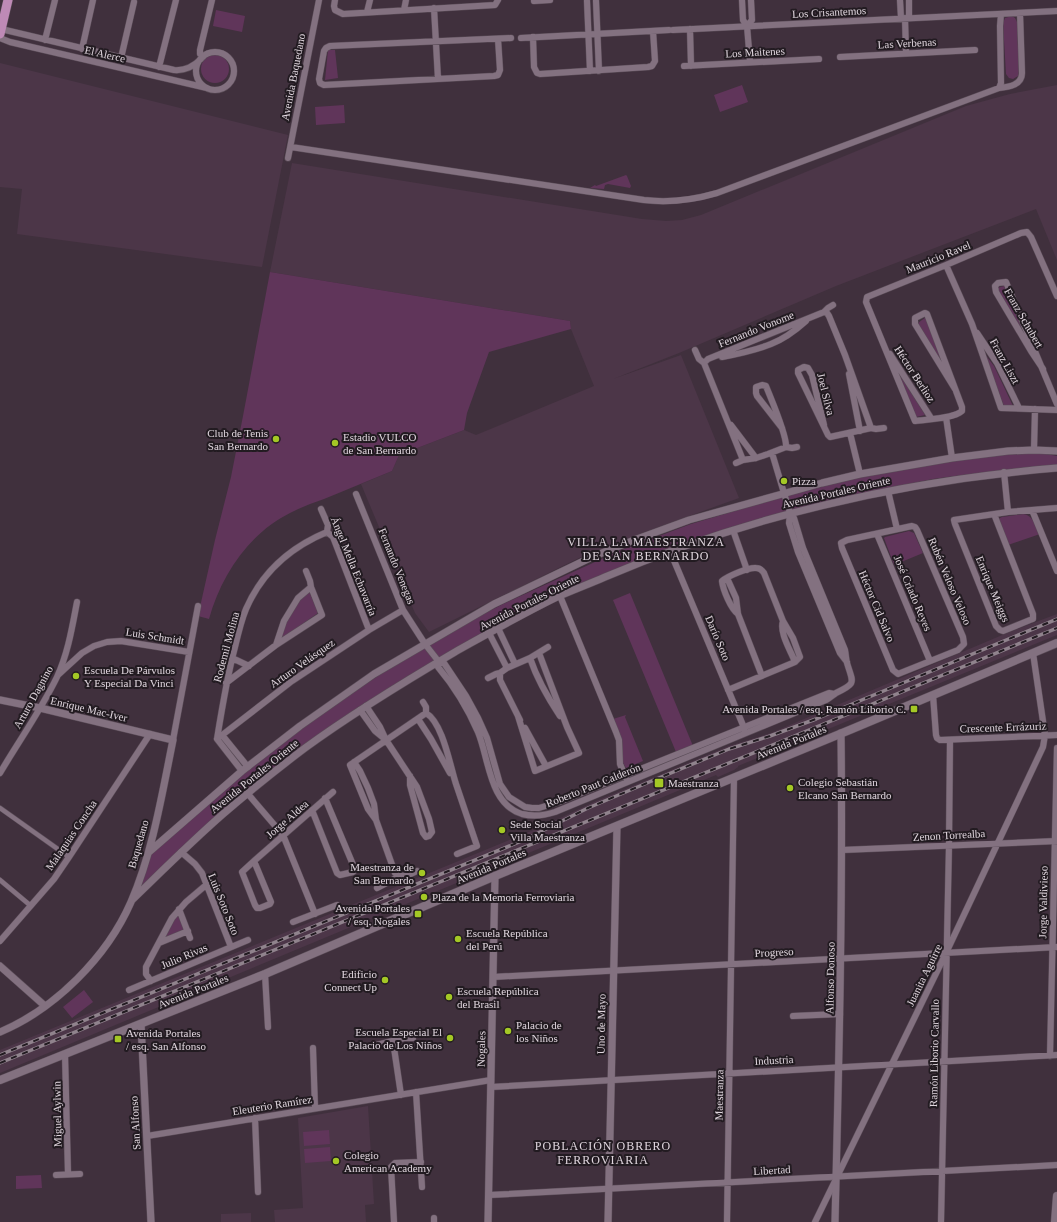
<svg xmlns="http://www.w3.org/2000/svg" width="1057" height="1222" viewBox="0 0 1057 1222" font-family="Georgia,serif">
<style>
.built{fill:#4c3648}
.green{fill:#60355a}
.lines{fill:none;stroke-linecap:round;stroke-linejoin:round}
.pedestrian-casing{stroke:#5b4d58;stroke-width:5.5}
.minor-casing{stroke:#5b4d58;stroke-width:7}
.tertiary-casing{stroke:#5b4d58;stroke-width:8}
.secondary-casing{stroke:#5b4d58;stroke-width:9}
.primary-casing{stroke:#5b4d58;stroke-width:10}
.pedestrian{stroke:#837180;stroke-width:4.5}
.minor{stroke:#837180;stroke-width:6}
.tertiary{stroke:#837180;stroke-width:7}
.secondary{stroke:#837180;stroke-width:8}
.primary{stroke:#be8ab6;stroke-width:9}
.rail-casing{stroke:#90838d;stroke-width:3.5}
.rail{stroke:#221b21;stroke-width:2;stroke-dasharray:6;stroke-linecap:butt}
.poi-dot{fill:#a4c825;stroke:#221b21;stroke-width:1.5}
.labels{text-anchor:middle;stroke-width:4;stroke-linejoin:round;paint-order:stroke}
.street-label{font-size:11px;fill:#e0d6de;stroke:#221b21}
.poi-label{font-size:11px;fill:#e0d6de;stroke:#221b21;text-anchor:start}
.neighbourhood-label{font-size:12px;letter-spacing:1px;fill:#e0d6de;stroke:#221b21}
</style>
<rect width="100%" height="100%" fill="#40303d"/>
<path class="built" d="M0 63 288 135 262 267 17 234 22 189 0 187Z
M1057 85V260L1036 209 836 286 679 353 613 379 681 355 739 498 642 533 579 558 429 632 415 613 361 484 392 471 399 455 464 430 476 435 594 386 571 329 570 321 270 272 292 163 642 219 666 221 682 220 701 215 966 106 1010 94Z
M1057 614V635L738 766V767L734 770 718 777 716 775 0 1073V1050L541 827 594 802 729 746 771 733 1007 633Z
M368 1106 374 1204 365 1205 366 1222H275L274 1210 303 1208 298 1118Z
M251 1213V1222H221V1214Z"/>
<path class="green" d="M216 10 245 16 242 32 213 26Z
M1012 16 1015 18 1017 22 1019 72 1018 76 1013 79 1009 78 1006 74 1003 23 1005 18Z
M328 50H335L338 78 325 80Z
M201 69a14 14 0 1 1 28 0a14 14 0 1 1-28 0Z
M742 85 748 102 720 112 714 95Z
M344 105 345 123 316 125 315 107Z
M626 175 627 176 631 186 630 188 608 184 605 185 604 189 590 188 595 185 596 186Z
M270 272 570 321 571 329 489 352 467 413 464 430 399 455 392 471C369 480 347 490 324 499 313 503 301 507 290 513 248 534 221 576 209 619L198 616 215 540 231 477 243 416Z
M1004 286 1031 347 997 288Z
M926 317 944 367 918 323Z
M984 353 994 366 1013 406H1004Z
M898 372 925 415 916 417Z
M1041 453 1057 456V466L963 475 933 479 875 491 749 522 523 612 317 738 141 887 151 852 246 771 316 718 404 658 474 619 503 604 619 551 691 524 788 495 871 475 937 463 1003 454Z
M1023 514C1033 515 1036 526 1040 534L1008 545 998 519 1002 517Z
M909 531 914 533 923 553 894 565 884 538 885 537Z
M309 591 318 613 281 639C286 619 294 605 309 591Z
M630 593 693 746 676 752 613 600Z
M626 715 625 717 643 761 626 768 623 763 619 731 613 719Z
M178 912 186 930 163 940Z
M84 990 93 1002 72 1018 63 1007Z
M329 1130 330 1144 304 1146 303 1132Z
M330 1147 331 1161 305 1163 304 1149Z
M41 1175 42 1188 16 1189V1176Z"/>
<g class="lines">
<g class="pedestrian-casing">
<path id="pedestrian" d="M0 808 69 857
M0 880 31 906"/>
</g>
<g class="minor-casing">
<path id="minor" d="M335 0 334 6 335 10 343 14 495 5 498 0
M742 0 743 20 747 26 750 62
M900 0 901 18
M909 0V18
M534 1 550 0
M587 1 590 71
M596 1 599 71
M434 8 438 79
M404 10 406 0
M367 12 370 0
M905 18 906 53
M747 26 752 20 751 0
M1 29 174 70C185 71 193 67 201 59
M690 29 691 66
M673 30 1057 11
M533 37 534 67 537 73 540 74 648 67 652 66 655 61 653 31
M0 38 10 42 207 88
M521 38 669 30
M498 39 500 70 498 75 494 76 324 85 320 83 319 79 324 51 326 48 330 46 511 38
M45 40 55 0
M82 49 93 0
M196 71a19 19 0 1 1 38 0a19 19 0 1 1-38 0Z
M203 57 200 54V50L212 0
M840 57 975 50
M121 58 134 2
M684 66 819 59
M159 67 176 0
M999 88 1001 83 1000 26 1001 14
M291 147 644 200C669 203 693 200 717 193L999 88C1009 87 1022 85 1022 73L1020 13
M288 158 319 0
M946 265 972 324 1001 408 1057 410
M824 312 827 313 829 316 845 355 871 428
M977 333 997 363 1019 408
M695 350 699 359 704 363 743 460
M890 354 931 418
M722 357C738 354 756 350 771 344 784 339 796 330 806 321
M704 363 708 359 824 312 828 308 833 305
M1043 369 1031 351 996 292 995 286 998 283 1006 282 1057 404
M849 374 860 431
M955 389 915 324V318L925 313 927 314 962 407V411C953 419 927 419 915 421L866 302 867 297 946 265 1021 233 1027 232 1031 237 1057 296
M946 417 952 458
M731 425 756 458
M824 425 812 375 808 368 804 367 798 370V373L828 435 830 437 871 428 876 429 884 428
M782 428 757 396 756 393V387L762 385 766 386C771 399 787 435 786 447
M850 433 860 474
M1034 450 1035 409
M736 463 743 460 756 458 768 454 786 447 792 448 797 447
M1004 472 1008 512
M888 491 897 529
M356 494 403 610 425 644 439 662 444 663 466 696 478 718 487 738 500 784 509 797 525 807 532 808H539L559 802 824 695 829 693 834 694
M321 509 328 525 327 532 333 537 369 630
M1032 510 1057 571
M790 513 789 523 798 552 840 653 847 662
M994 514 1033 614V619L1030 620 1003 631 1000 630 996 626 955 524 954 520 1008 512 1057 508
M912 526 915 527 917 530 963 637 964 644 958 650 898 674 893 670 842 548 841 543 847 540Z
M733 530 747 570
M877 534 930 661
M670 551 745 730
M306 571 310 581 311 587
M727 578 736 598 738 614 762 676
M560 596 616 732 619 740 620 764 626 778
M783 621C779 633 791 651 795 662
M498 628 515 664
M489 633 507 668
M232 658 249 666
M530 658C537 679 548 698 560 716
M439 662 438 667C454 686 468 709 478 732 489 758 489 804 522 814 534 817 543 816 555 812L826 700C830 698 833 695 836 693 857 683 853 683 847 663 846 659 846 655 845 650L803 548 794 518 790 513 772 453
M58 675 82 653 94 646 107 642 121 641 189 652
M488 678 496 674 500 673
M226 683 276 645 322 615 311 587 298 598 284 621 276 645
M728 690 795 662 800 657 793 638 783 621 764 573C762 570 760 568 756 568 749 567 728 576 722 581 723 590 731 609 738 614
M933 695 936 735 937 738 940 740 1057 735
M423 702 426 707V713C443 723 450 766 456 784 463 805 470 825 477 846L457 854
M366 706 380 727 386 740 417 787 429 819 432 832 429 836 426 837 423 833 410 785V776
M360 710 375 731 386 740
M518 716 535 771 579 753 567 727 539 653
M418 719 431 739 450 773
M520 720 500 680V673L507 668 530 658 548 647
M525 728 546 766
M222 735 248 767
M217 739 292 681 369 630 403 610
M173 740 198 606
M354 762 360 771 368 788 374 804 376 820 395 873C402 879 410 874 417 871
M242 771 217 739C222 708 227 677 235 647 238 634 241 621 246 609 262 572 291 547 327 532
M0 773C19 741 41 710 57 677 68 653 72 628 77 602
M248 794 283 835 315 914
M312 810 337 873 340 875 353 872 355 870 354 867 325 798
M376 820 368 809 350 765 426 713
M842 850 1057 841
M181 852 195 864 202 873 231 947
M254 861 271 902 270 904 260 908H257L255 905 242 872 254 861 333 792
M377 888 400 876
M179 909 190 938
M293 922 337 905
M0 941 54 879 69 857 150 734
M159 943 188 931
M265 974 268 1027
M493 977 1057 947
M151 981 146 974V967L172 918 186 902 206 885
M129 990 248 940
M793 1016 840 1014
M393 1041 401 1095
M373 1046 404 1038H413
M313 1048 315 1108
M65 1054 68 1174
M1050 1056 1057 748
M491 1087 1057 1055
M416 1092 422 1187
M255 1118 258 1192
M147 1136 491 1080
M56 1175 80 1174
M489 1195 1057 1165
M434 1218V1222
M394 1222 391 1167 395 1163 421 1162
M727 1222 734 777
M815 1222 946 953 1043 747 1045 735 1033 653
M941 1222 949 845 950 740"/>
</g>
<g class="tertiary-casing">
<path id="tertiary" d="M0 700 40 708 173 740C162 794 153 851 131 902 107 957 55 1009 0 1032
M149 852 242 771 300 726 374 674 494 604 592 557 637 539 689 520 822 483 860 474 952 458 1008 451 1034 450 1057 451
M132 900C162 871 192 841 223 814 250 791 277 769 305 748 353 713 404 682 455 652 489 633 522 614 557 597 573 590 589 584 605 577 749 516 902 481 1057 468
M0 966 45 1006
M141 1024 151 1222
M488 1222 495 876
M608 1222 617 826
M835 1222C839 1059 843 896 841 733"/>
</g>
<g class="secondary-casing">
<path id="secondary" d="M0 1080 265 974 495 876 852 729 1057 643
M1055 1222 1057 1196"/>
</g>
<g class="primary-casing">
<path id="primary" d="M0 34 8 0"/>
</g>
<use href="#pedestrian" class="pedestrian"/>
<use href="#minor" class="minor"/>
<use href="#tertiary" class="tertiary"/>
<use href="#secondary" class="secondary"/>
<use href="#primary" class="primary"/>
<g class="rail-casing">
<path id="rail" d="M0 1055 524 840 588 808 654 780 729 749 770 736 816 719 1057 619
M0 1063 1057 628"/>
</g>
<use href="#rail" class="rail"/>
</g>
<g class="poi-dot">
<circle cx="276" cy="439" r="4"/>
<circle cx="335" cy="443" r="4"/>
<circle cx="784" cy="481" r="4"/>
<circle cx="76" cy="676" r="4"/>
<rect x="910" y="705" width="8" height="8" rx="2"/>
<rect x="654" y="778" width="10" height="10" rx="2"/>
<circle cx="790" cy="788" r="4"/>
<circle cx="502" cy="830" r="4"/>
<circle cx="422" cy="873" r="4"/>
<circle cx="424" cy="897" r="4"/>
<rect x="414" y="910" width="8" height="8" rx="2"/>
<circle cx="458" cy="939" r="4"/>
<circle cx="385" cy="980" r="4"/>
<circle cx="449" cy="997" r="4"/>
<circle cx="508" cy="1031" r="4"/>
<circle cx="450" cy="1038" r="4"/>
<rect x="114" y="1035" width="8" height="8" rx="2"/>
<circle cx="336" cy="1161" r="4"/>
</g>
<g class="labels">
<g class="street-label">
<text transform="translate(829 12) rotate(-3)" y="4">Los Crisantemos</text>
<text transform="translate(907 43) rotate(-3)" y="4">Las Verbenas</text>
<text transform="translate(755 52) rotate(-3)" y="4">Los Maitenes</text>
<text transform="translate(105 54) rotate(13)" y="4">El Alerce</text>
<text transform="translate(293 77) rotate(-79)" y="4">Avenida Baquedano</text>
<text transform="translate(938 257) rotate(-22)" y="4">Mauricio Ravel</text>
<text transform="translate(1024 318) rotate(60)" y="4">Franz Schubert</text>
<text transform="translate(756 329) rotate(-22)" y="4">Fernando Vonome</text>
<text transform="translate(1005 361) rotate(61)" y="4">Franz Liszt</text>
<text transform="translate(915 374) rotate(57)" y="4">Héctor Berlioz</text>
<text transform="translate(826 394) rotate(76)" y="4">Joel Silva</text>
<text transform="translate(836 492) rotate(-13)" y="4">Avenida Portales Oriente</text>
<text transform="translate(354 566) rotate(68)" y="4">Ángel Mella Echavarría</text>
<text transform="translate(397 566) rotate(68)" y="4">Fernando Venegas</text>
<text transform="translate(950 581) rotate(67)" y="4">Rubén Veloso Veloso</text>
<text transform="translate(993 589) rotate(67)" y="4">Enrique Meiggs</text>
<text transform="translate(913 593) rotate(67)" y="4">José Criado Reyes</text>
<text transform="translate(529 602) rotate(-27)" y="4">Avenida Portales Oriente</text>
<text transform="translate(877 606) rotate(67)" y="4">Héctor Cid Salvo</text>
<text transform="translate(155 636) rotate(9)" y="4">Luis Schmidt</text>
<text transform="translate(718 638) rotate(67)" y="4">Darío Soto</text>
<text transform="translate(226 647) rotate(-75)" y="4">Rodemil Molina</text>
<text transform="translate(302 663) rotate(-35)" y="4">Arturo Velásquez</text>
<text transform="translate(33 697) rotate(-61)" y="4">Arturo Dagnino</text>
<text transform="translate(89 709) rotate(13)" y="4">Enrique Mac-Iver</text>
<text transform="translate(1003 727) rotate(-2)" y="4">Crescente Errázuriz</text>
<text transform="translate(791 742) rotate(-22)" y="4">Avenida Portales</text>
<text transform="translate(254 776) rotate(-39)" y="4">Avenida Portales Oriente</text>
<text transform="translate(593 785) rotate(-22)" y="4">Roberto Paut Calderón</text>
<text transform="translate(287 819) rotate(-41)" y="4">Jorge Aldea</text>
<text transform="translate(71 835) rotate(-56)" y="4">Malaquias Concha</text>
<text transform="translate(949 835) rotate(-3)" y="4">Zenon Torrealba</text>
<text transform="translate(138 844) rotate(-74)" y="4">Baquedano</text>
<text transform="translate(491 866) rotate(-23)" y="4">Avenida Portales</text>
<text transform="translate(1043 902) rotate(-89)" y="4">Jorge Valdivieso</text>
<text transform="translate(224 904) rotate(68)" y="4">Luis Soto Soto</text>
<text transform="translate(774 952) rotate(-3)" y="4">Progreso</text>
<text transform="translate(184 956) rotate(-23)" y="4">Julio Rivas</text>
<text transform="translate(924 975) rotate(-64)" y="4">Juanita Aguirre</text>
<text transform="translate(830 978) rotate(-89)" y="4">Alfonso Donoso</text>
<text transform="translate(193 991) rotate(-22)" y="4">Avenida Portales</text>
<text transform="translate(601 1024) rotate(-89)" y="4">Uno de Mayo</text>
<text transform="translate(481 1049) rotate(-89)" y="4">Nogales</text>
<text transform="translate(934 1053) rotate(-89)" y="4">Ramón Liborio Carvallo</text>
<text transform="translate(774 1060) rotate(-3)" y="4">Industria</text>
<text transform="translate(719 1095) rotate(-89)" y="4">Maestranza</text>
<text transform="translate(272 1105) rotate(-9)" y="4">Eleuterio Ramírez</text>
<text transform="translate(57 1114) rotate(-91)" y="4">Miguel Aylwin</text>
<text transform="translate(135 1123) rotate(-93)" y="4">San Alfonso</text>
<text transform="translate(772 1170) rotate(-3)" y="4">Libertad</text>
</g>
<g class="poi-label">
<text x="268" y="437" text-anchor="end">Club de Tenis<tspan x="268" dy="13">San Bernardo</tspan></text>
<text x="343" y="441">Estadio VULCO<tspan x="343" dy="13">de San Bernardo</tspan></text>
<text x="792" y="485">Pizza</text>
<text x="84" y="674">Escuela De Párvulos<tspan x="84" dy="13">Y Especial Da Vinci</tspan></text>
<text x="906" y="713" text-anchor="end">Avenida Portales / esq. Ramón Liborio C.</text>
<text x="798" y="786">Colegio Sebastián<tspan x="798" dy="13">Elcano San Bernardo</tspan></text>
<text x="668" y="787">Maestranza</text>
<text x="510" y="828">Sede Social<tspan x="510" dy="13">Villa Maestranza</tspan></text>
<text x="414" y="871" text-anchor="end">Maestranza de<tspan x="414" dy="13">San Bernardo</tspan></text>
<text x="432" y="901">Plaza de la Memoria Ferroviaria</text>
<text x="410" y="912" text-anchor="end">Avenida Portales<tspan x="410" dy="13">/ esq. Nogales</tspan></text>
<text x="466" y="937">Escuela República<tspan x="466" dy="13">del Perú</tspan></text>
<text x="377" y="978" text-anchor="end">Edificio<tspan x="377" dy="13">Connect Up</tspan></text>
<text x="457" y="995">Escuela República<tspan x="457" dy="13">del Brasil</tspan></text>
<text x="516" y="1029">Palacio de<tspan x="516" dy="13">los Niños</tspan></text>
<text x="442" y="1036" text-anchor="end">Escuela Especial El<tspan x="442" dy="13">Palacio de Los Niños</tspan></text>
<text x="126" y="1037">Avenida Portales<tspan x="126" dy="13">/ esq. San Alfonso</tspan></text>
<text x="344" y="1159">Colegio<tspan x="344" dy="13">American Academy</tspan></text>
</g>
<g class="neighbourhood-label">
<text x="646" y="546">VILLA LA MAESTRANZA<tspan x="646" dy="14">DE SAN BERNARDO</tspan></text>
<text x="603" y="1150">POBLACIÓN OBRERO<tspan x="603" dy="14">FERROVIARIA</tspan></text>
</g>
</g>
</svg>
